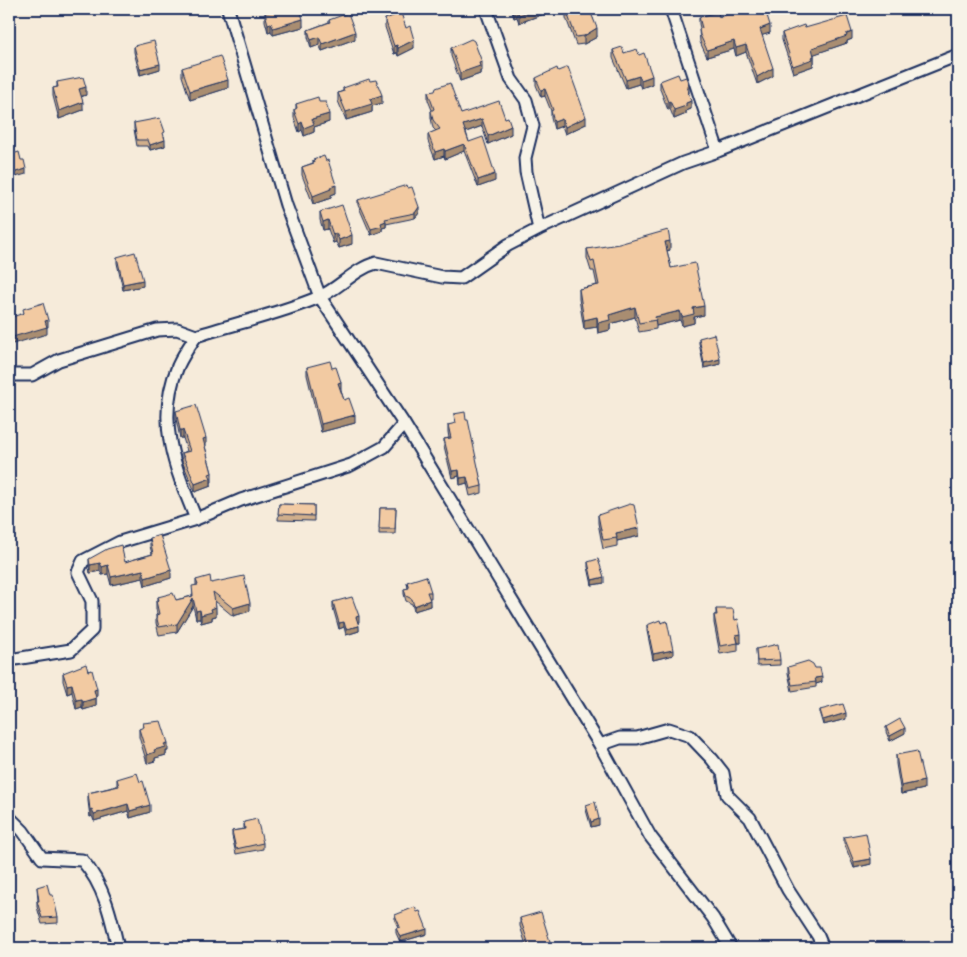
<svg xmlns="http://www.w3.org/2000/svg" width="967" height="957" viewBox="0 0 967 957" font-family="Caveat,sans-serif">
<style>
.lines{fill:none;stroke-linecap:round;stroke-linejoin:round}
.street-casing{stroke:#1b2f5e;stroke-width:15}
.street{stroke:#f7f3e8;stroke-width:11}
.wall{fill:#d0ae8b;stroke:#1b2f5e}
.shaded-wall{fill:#a98d71;stroke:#1b2f5e}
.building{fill:#f2caa2;stroke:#1b2f5e}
</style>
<rect width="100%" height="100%" fill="#f6ebda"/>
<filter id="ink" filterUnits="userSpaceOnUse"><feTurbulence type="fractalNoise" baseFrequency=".02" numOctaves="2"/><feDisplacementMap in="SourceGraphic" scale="10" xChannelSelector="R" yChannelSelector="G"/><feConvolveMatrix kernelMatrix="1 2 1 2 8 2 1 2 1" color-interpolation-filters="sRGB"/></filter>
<g filter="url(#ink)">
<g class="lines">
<g class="street-casing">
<path id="street" d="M228 9 286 205 320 297 404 424 600 745 650 836 713 918 731 948
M486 9 511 79 526 100 533 126 525 158 526 172 539 229
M671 9 718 151
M9 375H32L59 360 157 330 177 329 196 336
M196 519 241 500 351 465 384 447 404 424
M9 660 71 650 92 630V601L78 572 83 561 120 542 196 519C175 468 155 421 178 366 183 355 190 345 196 336 237 323 278 314 317 298 338 290 354 269 376 263L442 277 461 278 508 245 539 229 683 163 718 151 958 55
M600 745 620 738H637L669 729 690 736 712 759 723 773 727 795 750 818 788 890 818 936 823 948
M9 817 23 831 42 858 82 860C104 885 111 916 118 948"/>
</g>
<use href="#street" class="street"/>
</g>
<path class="wall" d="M270 9H300L303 27 273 35 271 31 268 32 265 21V13L270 12Z
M511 9H549V12L519 23 517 17 514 18Z
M742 9H765L770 33 762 35 773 76 757 84 746 52 736 56 734 49 707 57 700 42 699 29 700 28 699 24V17H719L742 10Z
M566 10 593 18 597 37 584 44 576 45 566 18Z
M385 19 406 28 414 48 398 56 397 53 394 54 385 27Z
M329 20 355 39 322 51 319 45 311 48 308 37V30L329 22Z
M805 28 852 39 847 41V43L814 54V63L813 64V66L793 73 782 40V33Z
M134 46 160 69 140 75 134 52Z
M451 48 482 71H480V74L460 81 451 56Z
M613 50 624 53 639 55 652 84 641 88 639 84 626 88 613 58Z
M182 68 228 88 190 100 182 76Z
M536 78 586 124 565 134 562 126 554 129 551 118V111L545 96 541 97 536 85Z
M680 79 689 94 691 109 686 111V114L674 119 670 109 668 110 660 89V81Z
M57 82 86 95 81 97 83 110 59 119 53 96V88L57 87Z
M343 88 382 103 372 106V112L346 120 338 101V93L343 91Z
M428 92 461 114 505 118 511 134 488 144 482 126 466 132 469 142 495 181 478 187 464 151 445 159 444 156 435 159 428 141V134L436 131 433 128 431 118V111L432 110 428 100Z
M319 102 329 122 314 127V132L304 136 302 130 299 132 294 118V110L296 109V104Z
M134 123 165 137 164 138 165 146 150 150 148 146H137L134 129Z
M313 160 336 193 331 195V198L313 204 302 175V167L313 163Z
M358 200 419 213 415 218 386 224V227L382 228V231L371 235 358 205Z
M320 212 352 244 339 248 336 242 333 243 328 229 323 230 320 220Z
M587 249 670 250 667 251 671 268 704 315 694 317V323L682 326 680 320 656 326V329L639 332 635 317 610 324V330L598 333 597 327 584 329 579 299V289L597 285 594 271H591L587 258Z
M117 257 143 286 123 290 117 263Z
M699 338 720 364 704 368 699 343Z
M307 367 341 391 344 400 355 423 321 432 307 375Z
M176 411 206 446H205L212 473V482H211V486L195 492 182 461V453L187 451 183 438H180L176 419Z
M454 414 466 420 482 486V493L470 496 467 483 460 485 459 476 452 478 444 446V439L449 438 448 432V425L455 424Z
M279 504 314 505V521L278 520Z
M380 508H396L395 534H379Z
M598 515 639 536 617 541V546L603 549 598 523Z
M150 538 171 578 145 586 143 578 111 585 108 574 102 575 100 571 90 573 89 567V559L125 562 152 554 150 546Z
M588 562 604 583 592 585 588 567Z
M196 580 211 583 250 611 233 616 215 601 216 616 212 617V620L201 623 200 619H196L193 606 177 632 159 635 156 623V615L157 614 156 609V601L158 600V597L176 600 192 596 196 585Z
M407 582 431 592V598H429L430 606 414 611 412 604 406 601 404 594V589H408Z
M333 602 359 622H358L359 631 346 635 344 627 339 629 333 608Z
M716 609 735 620 741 643H738V651L720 654 714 623V615H716Z
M647 625 673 655 653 660 647 631Z
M756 649 780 660V665L757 666Z
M788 667 815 668 822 682 816 684V687L792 691 788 673Z
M63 673 97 697H96V706L83 710 82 707 76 709 72 692 67 694 63 681Z
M820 710 846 719 823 725 820 715Z
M143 723 168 751H166V755L155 758V761L147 763 139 737V729L143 728Z
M886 727 905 733 890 741 886 732Z
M896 755 924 789 901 794 896 764Z
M117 779 150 812 130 818 128 811 94 821 92 816 90 817 88 801V793L117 786Z
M586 805 599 825 591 827 586 810Z
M244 822 263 843V849L236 854 232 836V831L244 829Z
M844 837 871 864 854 868 844 843Z
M37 887 58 917V923L42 924 37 907V901H38Z
M395 915 427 934 400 942 396 933V928L398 927 395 921Z
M520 918 552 948H527L520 926Z"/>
<path class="shaded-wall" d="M517 9V17L514 18V10Z
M538 9H549V12L519 23V15Z
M303 19V27L273 35V28Z
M271 23V31L268 32V24Z
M770 25V33L760 36V29Z
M597 28V37L584 44V36Z
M355 32V39L322 51V44Z
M852 32V39L847 41V43L812 55V48Z
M319 37V45L311 48V40Z
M414 40V48L398 56V48Z
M734 41V49L707 57V50Z
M397 45V53L394 54V46Z
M746 45V52L736 56V48Z
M814 56V63L813 64V66L793 73V66Z
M482 62V71H480V74L460 81V73L479 63Z
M160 64V69L140 75V69Z
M773 68V76L757 84V77Z
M639 76V84L626 88V80Z
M652 76V84L641 88V80Z
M228 80V88L190 100V91Z
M689 85V93L686 86Z
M86 87V95L79 97V89Z
M545 89V96L541 97V90Z
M382 95V103L372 106V112L346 120V112L370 99Z
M670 101V109L668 110V102Z
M691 101V109L686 111V114L674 119V110L686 103Z
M83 102V110L59 119V111Z
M329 114V122L314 127V132L304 136V128L312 119Z
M586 117V124L565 134V127Z
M482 119V126L463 133V125Z
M562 119V126L554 129V122Z
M302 122V130L299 132V124Z
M511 126V134L488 144V136Z
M165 140V146L150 150V145Z
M464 144V151L445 159V151Z
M444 149V156L435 159V152Z
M26 169V174L9 179V174Z
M495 174V181L478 187V180Z
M336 185V193L331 195V198L313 204V196Z
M419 207V213L415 218V213Z
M328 220V229L323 230V222Z
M386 221V227L382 228V231L371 235V229L381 223Z
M336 233V242L333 243V235Z
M352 235V244L339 248V240Z
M670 241V250L665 251V242Z
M143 280V286L123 290V284Z
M704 306V315L694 317V323L682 326V317L693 308Z
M635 307V317L610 324V330L598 333V323L609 315Z
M680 311V320L656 326 655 317Z
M597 317V327L584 329V320Z
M48 320V327H46H47V334L9 345V338Z
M720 359V364L704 368V363Z
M341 382V391H338V383Z
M355 415V423L321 432V424Z
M180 430H183V438H180Z
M206 438V446L203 447V439Z
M459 470V476L452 478V471Z
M467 477V483L460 485V478Z
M211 478V486L195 492V484Z
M15 527V535L9 537V529Z
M639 528V536L617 541 616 533Z
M100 563V571L90 573V565Z
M108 565V574L102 575V567Z
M143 570V578L111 585V577Z
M171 570V578L145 586V578Z
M604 577V583L592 585V580Z
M193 598V606L177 632V624Z
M430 600V606L414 611V606Z
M250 603V611L233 616V608Z
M216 607V616L212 617V620L201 623V615L211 609Z
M200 610V619H196V611Z
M359 616V622L356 623V617Z
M344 622V627L339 629V623Z
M359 626V631L346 635V629Z
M741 634V643H738L736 635Z
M673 650V655L653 660V654Z
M822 677V682L816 684 815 678Z
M72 684V692L67 694V685Z
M97 689V697L94 698V690Z
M96 698V706L83 710V702Z
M82 699V707L76 709V700Z
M846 713V719L823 725V720Z
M905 728V733L890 741V736Z
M168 743V751H166V755L155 758V761L147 763V755L164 744Z
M924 781V789L901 794V786Z
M128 804V811L94 821V814Z
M150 805V812L130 818V811Z
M92 809V816L90 817V810Z
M599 819V825L591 827V822Z
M871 859V864L854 868V862Z
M427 929V934L400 942V937Z"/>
<path class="building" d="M272 9H300L303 19 273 28 271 23 268 24 265 13 273 11Z
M514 9H538L519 15 517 9 514 10Z
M568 9H592L593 12 591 13 597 28 584 36 576 37 566 10Z
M744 9H765L770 25 760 29 773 68 757 77 746 45 736 48 734 41 707 50 700 35 699 29 702 28 699 17 718 12 719 17Z
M348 13 355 32 322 44 319 37 311 40 308 30 330 22 329 20Z
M401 13 406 28 410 26 414 40 398 48 397 45 394 46 385 19Z
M847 16 852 32 846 34 847 36 812 48 814 56 812 57 813 59 793 66 782 33 804 25 805 28Z
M471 39 474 41 482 62 479 63 480 66 460 73 451 48Z
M154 41 160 64 140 69 134 46Z
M622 47 624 53 637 49 639 55 644 53 652 76 641 80 639 76 626 80 613 50Z
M220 56 228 80 190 91 182 68Z
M568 67 586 117 565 127 562 119 554 122 551 111 553 110 545 89 541 90 536 78 557 68 558 71Z
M678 74 680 79 686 77 689 85 686 86 691 101 686 103V106L674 110 670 101 668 102 660 81Z
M83 77 86 87 79 89 83 102 59 111 53 88 58 87 57 82Z
M369 79 370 81 376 80 382 95 370 99 372 104 346 112 338 93 344 91 343 88Z
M450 83 461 114 499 101 505 118 508 117 511 126 488 136 482 119 463 125 469 142 483 137 495 174 478 180 464 144 445 151 444 149 435 152 428 134 440 129 433 120 431 111 434 109 428 92 435 91 436 88Z
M318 97 319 102H326L329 114 312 119 314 124 304 128 302 122 299 124 294 110 297 108 296 104Z
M160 118 165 132 163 133 165 140 150 145 148 140H137L134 123Z
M19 152 21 160H24L26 169 9 174V155Z
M324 156 326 161 328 160 336 185 330 187 331 189 313 196 302 167 314 163 313 160Z
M407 185 408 188 412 187 419 207 415 213 385 219 386 221 381 223 382 226 371 229 358 200Z
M342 205 352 235 339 240 336 233 333 235 328 220 323 222 320 212Z
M668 230 670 241 665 242 671 268 695 263 704 306 693 308 694 314 682 317 680 311 655 317 656 320 639 323 635 307 609 315 610 320 598 323 597 317 584 320 579 289 599 285 594 261 591 262 587 249 619 244Z
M135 252 143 280 123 284 117 257Z
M43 303 48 320 45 321 47 327 9 338V318L24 313 23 309Z
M714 334 720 359 704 363 699 338Z
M330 361 332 368 336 367 341 382 338 383 344 400 349 398 355 415 321 424 307 367Z
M196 405 206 438 203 439 212 473 209 474 211 478 195 484 182 453 190 451 183 430H180L176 411Z
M465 412 466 420H468L482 486 470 489 467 477 460 478 459 470 452 471 444 439 451 438 448 425 456 423 454 414Z
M279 504 314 505V516L278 514Z
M630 504 634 505 639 528 616 533 617 538 603 540 598 515Z
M9 505 15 527 9 529Z
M380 508H396L395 529H379Z
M160 535 171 570 145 578 143 570 111 577 108 565 102 567 100 563 90 565 89 559 107 549 121 545 125 562 153 554 150 538Z
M598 559 604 577 592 580 588 562Z
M210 576 211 583 244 576 250 603 233 608 213 592 216 607 211 609 212 612 201 615 200 610 196 611 193 598 177 624 159 627 156 615 159 614 156 601 159 600 158 597 173 593 176 600 193 596 192 586 198 585 196 580Z
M426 576 431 592H427L430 600 414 606 412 599 406 596 404 589 409 588 407 582Z
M352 597 359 616 356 617 359 626 346 629 344 622 339 623 333 602Z
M716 609H733L735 620 738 619 741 634 736 635 738 643 720 646 714 615H717Z
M660 620 661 623 667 621 673 650 653 654 647 625Z
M778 644 780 660 757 661 756 649Z
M808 661 813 664 815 668H820L822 677 815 678 816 682 792 685 788 667Z
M86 664 88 671 92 670 97 689 94 690 96 698 83 702 82 699 76 700 72 684 67 685 63 673Z
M843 704 846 713 823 720 820 710Z
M900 719 905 728 890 736 886 727Z
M161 721 168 743 164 744 166 747 154 750 155 752 147 755 139 729 144 727 143 723Z
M917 751 924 781 901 786 896 755Z
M137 773 140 782 143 781 150 805 130 811 128 804 94 814 92 809 90 810 88 793 119 786 117 779Z
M595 802 599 819 591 822 586 805Z
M257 819 263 843 236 849 232 831 245 829 244 822Z
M866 833 871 859 854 862 844 837Z
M47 884 50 895H53L58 917 42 918 37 901H39L37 887Z
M415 907 417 912 420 911 427 929 400 937 396 928 400 927 395 915Z
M541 912 552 948H530L520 918Z"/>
</g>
<rect width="967" height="957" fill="none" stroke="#f7f3e8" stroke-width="30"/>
<rect x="15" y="15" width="937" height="927" fill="none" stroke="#1b2f5e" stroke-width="2" filter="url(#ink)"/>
</svg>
